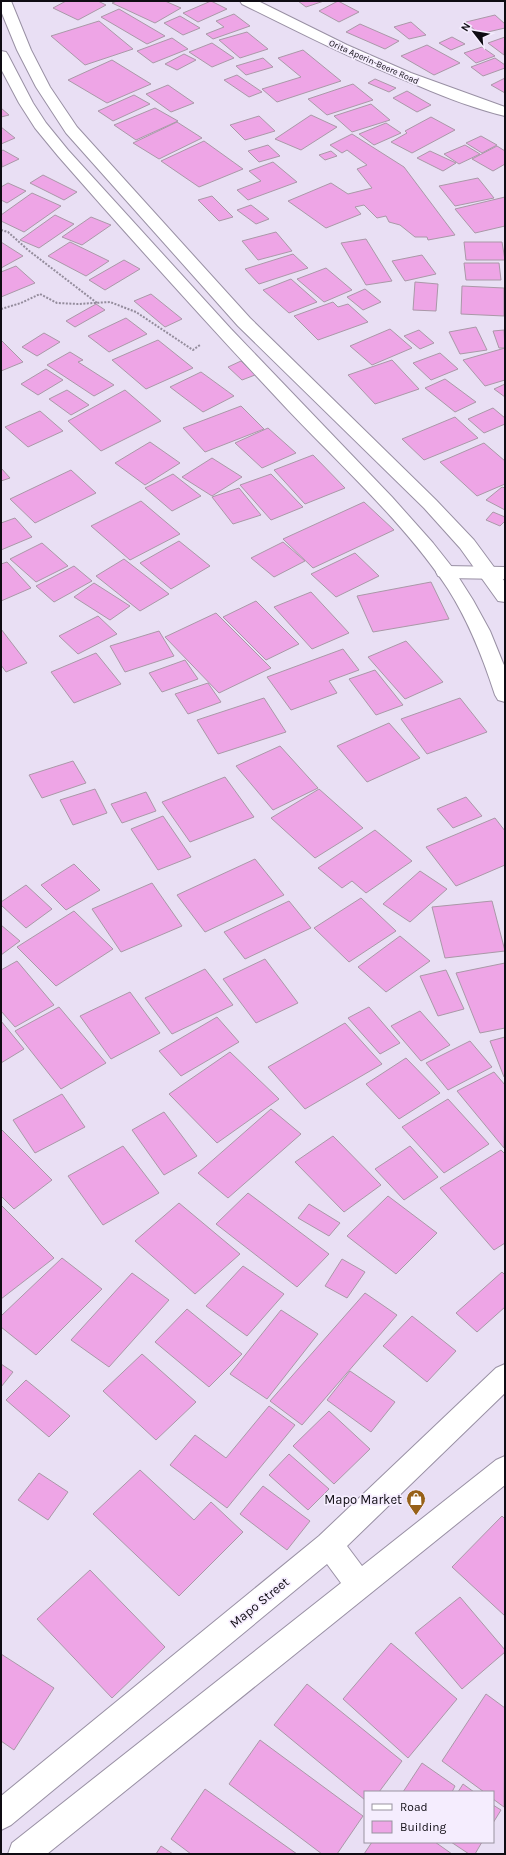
<svg xmlns="http://www.w3.org/2000/svg" width="506" height="1855" viewBox="0 0 506 1855" font-family="Karla,sans-serif">
<style>
.building{fill:#eea5e6;stroke:#aa98a8}
.lines{fill:none;stroke-linecap:round;stroke-linejoin:round}
.minor-casing{stroke:#9990a4;stroke-width:2}
.major-casing{stroke:#9990a4;stroke-width:2}
.highway-casing{stroke:#9990a4;stroke-width:2}
.path{stroke:#948c9c;stroke-width:2;stroke-dasharray:2 1.5;stroke-linecap:butt}
.minor{fill:#fff;fill-rule:evenodd}
.major{fill:#fff;fill-rule:evenodd}
.highway{fill:#fff;fill-rule:evenodd}
.labels{text-anchor:middle;stroke-width:3.5;stroke-linejoin:round;paint-order:stroke}
.far-street-label{font-size:9px;fill:#0f0c13;stroke:#f5edfe}
.near-poi-label{font-size:13px;fill:#0f0c13;stroke:#f5edfe;text-anchor:end}
.near-street-label{font-size:13px;fill:#0f0c13;stroke:#f5edfe}
</style>
<rect width="100%" height="100%" fill="#e9dff4"/>
<path class="building" d="M66 1H98L106 5 78 20 53 8Z
M117 1H165L181 8 155 23 112 3Z
M211 1 227 9 198 22 183 13Z
M298 1H324L306 7Z
M338 1 359 12 339 22 319 11Z
M119 9 165 36 147 44 101 17Z
M234 14 250 26 213 39 206 34 224 27 216 21Z
M495 15 505 24V28L479 34 466 22Z
M180 16 200 28 183 35 164 23Z
M99 21 133 49 85 65 51 36Z
M411 22 426 35 409 39 394 27Z
M360 24 399 41 385 49 346 32Z
M247 32 268 49 240 58 219 40Z
M452 37 465 44 451 50 439 43Z
M505 37 504 55 488 43Z
M172 38 188 49 153 63 137 51Z
M212 43 234 58 212 67 189 52Z
M427 45 460 63 434 75 401 56Z
M482 47 495 56 476 63 464 53Z
M303 50 341 81 277 102 262 89 301 77 278 58Z
M184 54 196 60 177 70 165 64Z
M263 58 273 67 246 75 236 66Z
M495 58 505 65V68L483 76 471 67Z
M112 60 151 84 107 103 68 80Z
M237 75 262 92 249 97 224 80Z
M505 78V93L491 85Z
M375 79 396 88 389 92 368 83Z
M353 84 373 100 327 115 308 99Z
M168 85 194 103 171 112 146 94Z
M407 91 431 105 417 112 393 98Z
M134 95 150 104 113 121 98 111Z
M371 104 390 120 352 132 334 116Z
M1 108 9 115 1 117Z
M155 108 178 121 136 140 114 125Z
M311 115 337 127 301 150 275 139Z
M259 116 275 131 245 140 230 125Z
M431 117 455 130 412 153 391 142 407 133 405 131Z
M177 122 202 138 159 159 133 143Z
M386 123 401 133 374 145 359 134Z
M1 127 15 138 1 144Z
M352 134 404 167 455 235 428 240 427 237H415L400 225 389 222 386 216 377 218 364 205 355 207 361 214 326 228 288 201 331 183 348 194 372 188 357 169 367 165 347 150 342 153 330 145Z
M481 136 497 145 482 153 466 143Z
M204 141 243 169 199 187 161 161Z
M268 145 280 156 259 162 248 151Z
M465 145 480 154 459 164 444 154Z
M497 146 505 151V164L493 171 472 159Z
M3 150 19 159 2 167 1 151Z
M331 151 337 156 325 160 319 155Z
M430 151 456 163 443 171 417 158Z
M273 162 297 182 248 200 237 190 261 181 249 171Z
M43 175 77 192 64 200 30 183Z
M478 178 494 198 455 206 439 186Z
M8 183 26 191 7 203 1 200V187Z
M32 193 61 206 24 232 1 221V215Z
M212 196 233 217 219 221 198 200Z
M505 197V226L475 233 455 209Z
M251 205 269 219 256 224 237 210Z
M55 215 74 224 39 248 20 240Z
M91 217 111 225 82 245 62 237Z
M276 232 292 251 258 260 242 241Z
M366 239 392 281 366 285 341 243Z
M1 242 23 256 1 268Z
M70 242 109 261 86 276 48 256Z
M464 242H502L505 260H466Z
M293 254 308 268 259 284 245 269Z
M422 255 436 274 405 281 392 261Z
M124 260 140 269 105 290 89 280Z
M464 263H499L501 280H466Z
M16 266 35 283 1 297V272Z
M326 268 352 290 324 302 297 279Z
M291 279 317 302 289 313 263 290Z
M415 282 438 284 436 311 413 310Z
M462 286 504 288V316L461 314Z
M365 289 381 302 363 310 347 297Z
M151 294 182 319 165 327 134 301Z
M333 302 338 307 348 304 368 322 318 340 294 316Z
M96 304 105 310 75 327 66 321Z
M126 318 147 334 109 352 88 336Z
M476 327 487 350 460 354 449 332Z
M390 329 412 348 372 365 350 346Z
M419 330 434 343 420 349 404 336Z
M504 330 505 348H499L493 331Z
M44 333 60 342 37 356 22 347Z
M1 340 23 362 1 371Z
M158 340 193 368 146 389 112 360Z
M505 348V380L485 386 463 360Z
M70 352 83 360 78 362 114 385 94 396 47 365Z
M440 353 458 369 431 380 413 363Z
M392 360 419 389 375 404 348 375Z
M241 361 255 375 242 380 228 367Z
M46 369 63 380 38 395 21 384Z
M201 372 234 396 203 412 170 387Z
M445 379 476 402 455 412 425 388Z
M505 384V397L494 389Z
M67 390 89 405 71 415 49 399Z
M125 390 161 421 101 451 68 421Z
M241 406 264 429 205 452 183 428Z
M493 408 505 418V424L484 433 468 419Z
M40 411 63 431 28 447 5 427Z
M455 417 478 438 424 460 402 439Z
M268 428 296 453 262 468 235 443Z
M150 442 180 463 145 485 115 463Z
M484 443 505 461V484L477 496 440 462Z
M313 455 345 488 305 504 274 470Z
M212 458 242 477 212 496 182 477Z
M1 468 10 478 1 481Z
M71 470 96 493 35 523 10 499Z
M173 474 201 496 172 511 145 488Z
M271 474 303 507 271 520 240 485Z
M502 487 505 488V510L486 500Z
M239 488 261 515 233 524 212 497Z
M141 501 180 534 130 560 91 526Z
M364 502 394 530 313 568 283 539Z
M493 512 505 517V521L500 526 486 520Z
M15 518 32 537 1 550V523Z
M179 541 210 566 171 589 140 563Z
M283 542 305 561 274 577 251 558Z
M42 543 68 566 36 582 10 559Z
M355 553 379 576 336 597 311 574Z
M124 559 169 594 140 611 96 576Z
M7 562 31 588 1 601V564Z
M74 566 92 581 54 602 36 586Z
M431 582 449 619 373 632 357 596Z
M94 583 130 606 110 620 74 597Z
M311 592 349 633 312 649 274 607Z
M256 601 299 644 266 660 223 617Z
M216 613 271 668 219 693 165 637Z
M98 616 117 634 78 654 59 636Z
M1 629 27 663 6 672 1 665Z
M159 631 174 656 125 672 110 646Z
M406 641 443 682 405 699 368 657Z
M343 649 359 670 329 681 337 693 291 710 267 677Z
M96 653 121 684 74 703 51 672Z
M185 660 198 679 162 692 149 673Z
M375 670 403 705 376 715 349 679Z
M208 683 221 702 188 714 175 694Z
M264 698 286 732 218 754 197 720Z
M460 698 487 732 427 754 401 719Z
M389 723 420 758 367 782 337 746Z
M280 746 318 788 273 810 236 766Z
M73 761 86 783 42 798 29 775Z
M225 777 254 817 190 842 162 802Z
M95 789 107 813 73 825 60 800Z
M319 789 363 828 315 858 271 818Z
M146 792 156 811 122 823 111 804Z
M466 797 482 816 453 828 437 809Z
M163 816 191 857 158 870 131 829Z
M495 818 505 831V865L456 886 426 847Z
M375 830 412 861 366 893 352 881 342 888 318 868Z
M255 859 284 895 205 932 177 895Z
M74 864 100 890 66 910 41 885Z
M420 871 447 889 410 922 383 904Z
M152 883 182 926 121 952 92 909Z
M26 885 52 909 26 928 1 905V902Z
M361 898 396 931 349 962 314 928Z
M289 901 311 928 245 959 224 932Z
M492 901 505 951 445 958 432 907Z
M74 911 113 949 56 986 17 947Z
M1 925 20 941 1 955Z
M400 936 430 961 386 992 358 967Z
M265 959 298 1003 256 1023 223 979Z
M17 961 54 1005 15 1027 1 1011V970Z
M505 963V1028L480 1033 456 973Z
M205 969 233 1005 172 1034 145 998Z
M446 970 464 1009 438 1016 420 976Z
M130 992 160 1033 111 1059 80 1016Z
M59 1007 106 1063 61 1089 15 1031Z
M369 1007 400 1043 380 1054 348 1018Z
M420 1011 450 1045 421 1061 391 1026Z
M217 1017 239 1042 181 1076 159 1051Z
M1 1021 24 1049 1 1063Z
M345 1023 382 1064 305 1109 268 1067Z
M505 1037V1077H504L490 1041Z
M470 1041 492 1067 448 1090 426 1063Z
M230 1052 279 1099 217 1143 169 1094Z
M406 1058 440 1093 399 1119 366 1084Z
M494 1072 505 1085 504 1148 457 1091Z
M62 1094 85 1127 35 1153 13 1120Z
M448 1099 489 1144 444 1173 402 1127Z
M271 1109 301 1134 228 1198 198 1173Z
M164 1112 197 1156 164 1175 132 1130Z
M1 1129 52 1180 14 1209 1 1196Z
M333 1136 381 1185 344 1212 295 1162Z
M123 1146 159 1193 103 1225 68 1176Z
M410 1146 438 1177 404 1200 375 1169Z
M501 1150 505 1154V1243L494 1250 440 1188Z
M248 1193 329 1254 297 1287 216 1224Z
M388 1196 437 1233 396 1274 347 1236Z
M179 1203 240 1254 195 1294 135 1241Z
M309 1204 340 1223 329 1236 298 1218Z
M1 1205 54 1258 1 1299Z
M62 1258 102 1289 36 1355 1 1327V1316Z
M342 1259 365 1272 347 1298 325 1286Z
M243 1266 284 1294 247 1336 206 1306Z
M502 1272 505 1275V1307L477 1332 456 1313Z
M132 1273 169 1300 109 1367 71 1340Z
M365 1293 397 1315 302 1425 270 1401Z
M187 1309 242 1354 209 1387 155 1342Z
M281 1310 318 1334 267 1399 230 1374Z
M412 1316 456 1351 427 1382 383 1346Z
M142 1354 196 1402 156 1440 103 1391Z
M1 1364 13 1372 1 1387Z
M350 1371 395 1402 371 1432 327 1400Z
M26 1380 70 1416 49 1437 6 1400Z
M269 1406 295 1425 227 1508 170 1465 195 1435 226 1458Z
M329 1411 370 1449 334 1484 293 1446Z
M289 1454 329 1489 308 1510 269 1475Z
M140 1470 194 1520 211 1502 243 1532 179 1596 93 1514Z
M39 1473 68 1492 48 1520 18 1500Z
M263 1486 310 1521 287 1550 240 1514Z
M502 1516 505 1519V1616L452 1567Z
M90 1570 165 1647 112 1698 37 1619Z
M460 1597 505 1650V1652L462 1689 415 1633Z
M391 1643 457 1699 408 1758 343 1699Z
M1 1654 54 1688 14 1750 1 1741Z
M307 1684 402 1761 379 1792H365V1800L274 1725Z
M486 1694 505 1708 504 1807 493 1799V1792H484L442 1761Z
M260 1740 363 1816 337 1854H322L229 1784Z
M422 1763 455 1786 452 1792H403Z
M463 1784 474 1792H458Z
M205 1789 297 1854H191L171 1839Z
M493 1805 501 1810 493 1823Z
M372 1842H435L452 1854H364Z
M451 1842H482L475 1854H469Z
M161 1846 173 1854H156Z"/>
<g class="lines">
<g class="minor-casing">
<path id="minor" d="M445 566 505 567V579L445 578 438 576 436 572 438 568Z"/>
</g>
<g class="major-casing">
<path id="major" d="M240 1H258L347 45 411 73 505 107V116C476 109 447 98 419 86 358 62 300 33 242 4Z
M505 1364V1393L347 1546 362 1566 496 1460 505 1456V1485L47 1854H8L12 1843 341 1583 327 1564 11 1825 1 1830V1796L319 1536 496 1368Z"/>
</g>
<g class="highway-casing">
<path id="highway" d="M1 1H11L31 50 50 87 77 127 250 318 436 500 474 540 505 582V602L498 601 460 548 424 508 238 326 66 133 36 87 17 50 1 11Z
M1 51 6 52 8 55 33 103 46 123 68 150 231 329 392 497 433 543 452 567 473 600 490 631 503 663 505 667V702L498 700 495 695C483 658 469 622 448 589 403 520 331 457 275 396 201 317 129 237 58 156L35 128 19 103 1 69Z"/>
</g>
<path class="path" d="M1 230 8 232 28 250 97 303
M1 309 21 303 40 294 57 303 78 304 110 302 136 312 193 350 200 345"/>
<use href="#minor" class="minor"/>
<use href="#major" class="major"/>
<use href="#highway" class="highway"/>
</g>
<defs>
<g id="shop-pin" transform="scale(1)"><path d="M0 17L-7.5 6A9.5 9.5 0 1 1 7.5 6Z" fill="#976118" stroke="#f5edfe"/><path d="M-5-2.5h2.3a2.7 3.5 0 0 1 5.4 0H5L5.5 6h-11ZM-1.5-2.5h3a1.5 2.3 0 0 0-3 0Z" fill="#fff"/></g>
</defs>
<g fill-rule="evenodd">
<use href="#shop-pin" x="416" y="1499"/>
</g>
<g class="labels">
<g class="far-street-label">
<text transform="translate(374 62) rotate(24)" y="3">Orita Aperin-Beere Road</text>
</g>
<g class="near-poi-label">
<text x="402" y="1504">Mapo Market</text>
</g>
<g class="near-street-label">
<text transform="translate(259 1602) rotate(-39)" y="5">Mapo Street</text>
</g>
</g>
<rect width="506" height="1855" fill="none" stroke="#0f0c13" stroke-width="4"/>
<rect x="364" y="1791" width="130" height="52" fill="#f5edfe" stroke="#9993a0"/>
<rect x="372" y="1804" width="20" height="6" fill="#ffffff" stroke="#9993a0"/>
<text x="400" y="1811" font-size="12" fill="#0f0c13">Road</text>
<rect x="372" y="1821" width="20" height="12" fill="#eea5e6" stroke="#9993a0"/>
<text x="400" y="1831" font-size="12" fill="#0f0c13">Building</text>
<g transform="translate(474 32) rotate(301)" stroke="#f5edfe" stroke-width="3" paint-order="stroke">
<path d="M0-3L7 15L0 10L-7 15Z" fill="#0f0c13"/>
<text y="-6" font-size="11" font-weight="bold" text-anchor="middle" fill="#0f0c13">N</text>
</g>
</svg>
